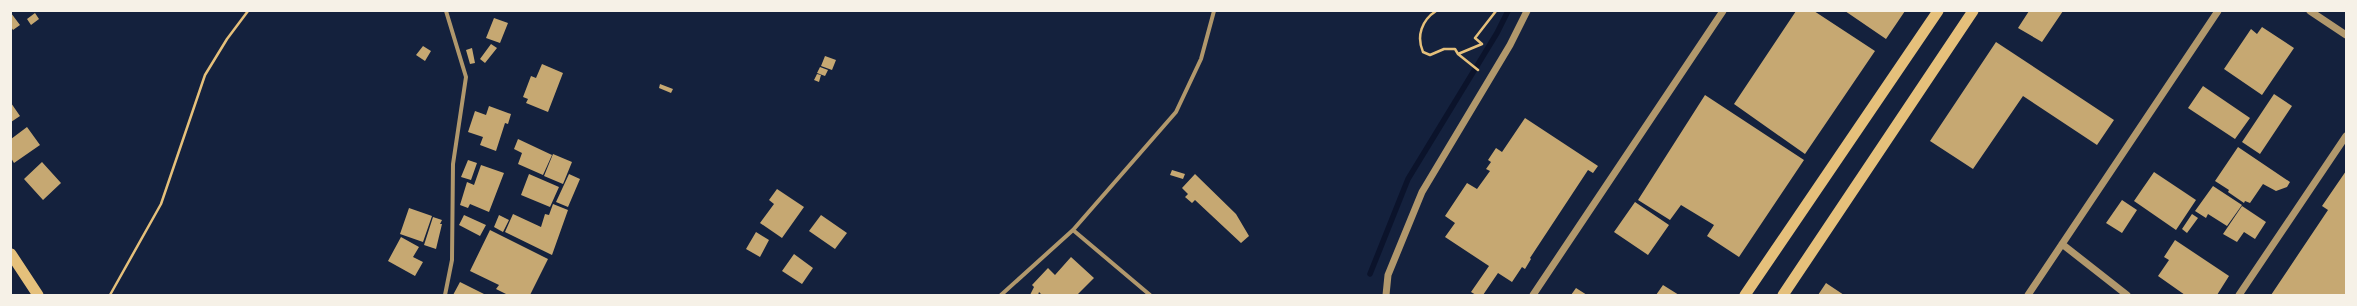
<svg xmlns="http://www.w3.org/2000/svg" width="2357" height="306" viewBox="0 0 2357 306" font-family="'Archivo Narrow',sans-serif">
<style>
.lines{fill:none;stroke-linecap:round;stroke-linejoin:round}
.stream{stroke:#0b132b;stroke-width:5.5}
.building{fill:#c6a872}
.path{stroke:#e5c07b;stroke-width:2.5}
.minor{stroke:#b1986c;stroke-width:4}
.tertiary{stroke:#b1986c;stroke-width:7}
.trunk{stroke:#e5c07b;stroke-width:11}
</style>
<rect width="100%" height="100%" fill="#14213d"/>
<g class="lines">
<path class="stream" d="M1370 274 1408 179 1497 33 1508 11"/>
</g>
<path class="building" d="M1796 11H1814L1875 51 1805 154 1734 104Z
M1845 11H1905L1886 39Z
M2029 11H2063L2042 42 2018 28Z
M11 13 20 25 13 30 11 27Z
M35 13 39 19 31 25 27 19Z
M494 18 508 23 500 43 486 38Z
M2262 27 2294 48 2262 95 2224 69 2251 29 2257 34Z
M1996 42 2114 120 2097 145 2023 96 1973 169 1930 141Z
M491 44 497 48 485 63 480 59Z
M423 46 431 51 425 61 416 55Z
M472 48 475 63 470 64 466 50Z
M825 56 836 60 832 70 821 66Z
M542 64 563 73 548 112 526 103 528 99 523 97 531 76 536 78Z
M820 67 828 70 825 76 817 73Z
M817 74 821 75 819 82 814 80Z
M660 84 673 89 671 93 659 88Z
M2203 86 2250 118 2235 139 2188 108Z
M2274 94 2292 106 2260 154 2242 142Z
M1705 95 1804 160 1739 257 1707 236 1714 225 1681 205 1670 220 1638 200Z
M11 103 20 116 11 122Z
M489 106 511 114 508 124 505 123 496 151 480 145 483 137 468 132 475 111 486 115Z
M1525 118 1598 166 1593 173 1588 170 1530 258 1531 259 1525 269 1522 267 1512 282 1498 273 1483 295H1476L1471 292 1489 266 1445 237 1455 223 1445 216 1467 183 1477 189 1490 171 1486 169 1491 162 1488 160 1496 148 1502 152Z
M27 127 40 145 14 163 11 158V139Z
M518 139 552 155 543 175 518 164 522 153 514 149Z
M2238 147 2290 182 2287 187 2276 191 2263 184 2250 203 2245 201 2244 203 2228 192 2229 190 2215 181Z
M553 154 572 162 563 184 544 176Z
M468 160 477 163 471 180 461 177Z
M42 162 61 183 43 200 24 179Z
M481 165 504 173 489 212 470 204 468 208 460 205 467 182 474 185Z
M1172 170 1185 174 1183 179 1170 175Z
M2346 171V295H2271L2328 210 2322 206Z
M2154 172 2196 200 2176 230 2134 201Z
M529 174 559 187 550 207 521 195Z
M569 174 580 179 568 207 556 202Z
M1195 174 1236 214 1249 236 1241 243 1195 200 1192 203 1185 197 1188 194 1182 188Z
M2213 186 2242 205 2227 226 2208 214 2206 218 2195 211Z
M777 189 804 207 782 238 760 223 774 204 769 200Z
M2122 200 2137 210 2122 233 2106 223Z
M1635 202 1669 225 1648 255 1614 232Z
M553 204 568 210 552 255 505 232 513 214 541 227 545 214 549 215Z
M2242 206 2266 222 2255 239 2244 232 2237 242 2223 234Z
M409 208 432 216 423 242 400 234Z
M2192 214 2198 218 2187 233 2182 229Z
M464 215 486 225 480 236 459 225Z
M499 215 509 220 503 232 494 227Z
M821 215 847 233 835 249 809 231Z
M433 217 442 220 440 224H442L436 249 424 245Z
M490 230 548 259 530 295H508L496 289 499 285 470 271Z
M756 232 769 240 760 257 746 249Z
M401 237 419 247 413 257 423 262 415 276 388 261Z
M2175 240 2229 276 2217 295H2185L2158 276 2169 260 2164 257Z
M794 254 813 268 802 284 782 271Z
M1071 257 1094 278 1077 295H1042L1039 292 1038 295H1030L1034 287 1032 285 1048 268 1055 275Z
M460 282 486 295H453Z
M1826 283 1844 295H1818Z
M1663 285 1679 295H1656Z
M1576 288 1587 295H1571Z"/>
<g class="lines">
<path class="path" d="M1436 11C1422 20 1416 36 1423 52L1430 55 1444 49H1455L1458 54
M1478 70 1458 54 1482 44 1475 38 1496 11
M110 295 161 204 205 75 227 39 248 11"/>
<path class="minor" d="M1073 230 1150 295
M445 295 452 260 453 164 466 77 446 11
M1001 295 1073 230 1176 112 1201 59 1214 11"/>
<path class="tertiary" d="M2310 11 2346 35
M2062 244 2127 295
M1386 295 1388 275 1422 192 1510 45 1527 11
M1533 295 1723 11
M2028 295 2218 11
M2239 295 2346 136"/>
<path class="trunk" d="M11 254 38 295
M1745 295 1938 11
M1783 295 1973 11"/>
</g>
<rect width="2357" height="306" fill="none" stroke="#f6f1e7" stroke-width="24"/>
</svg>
